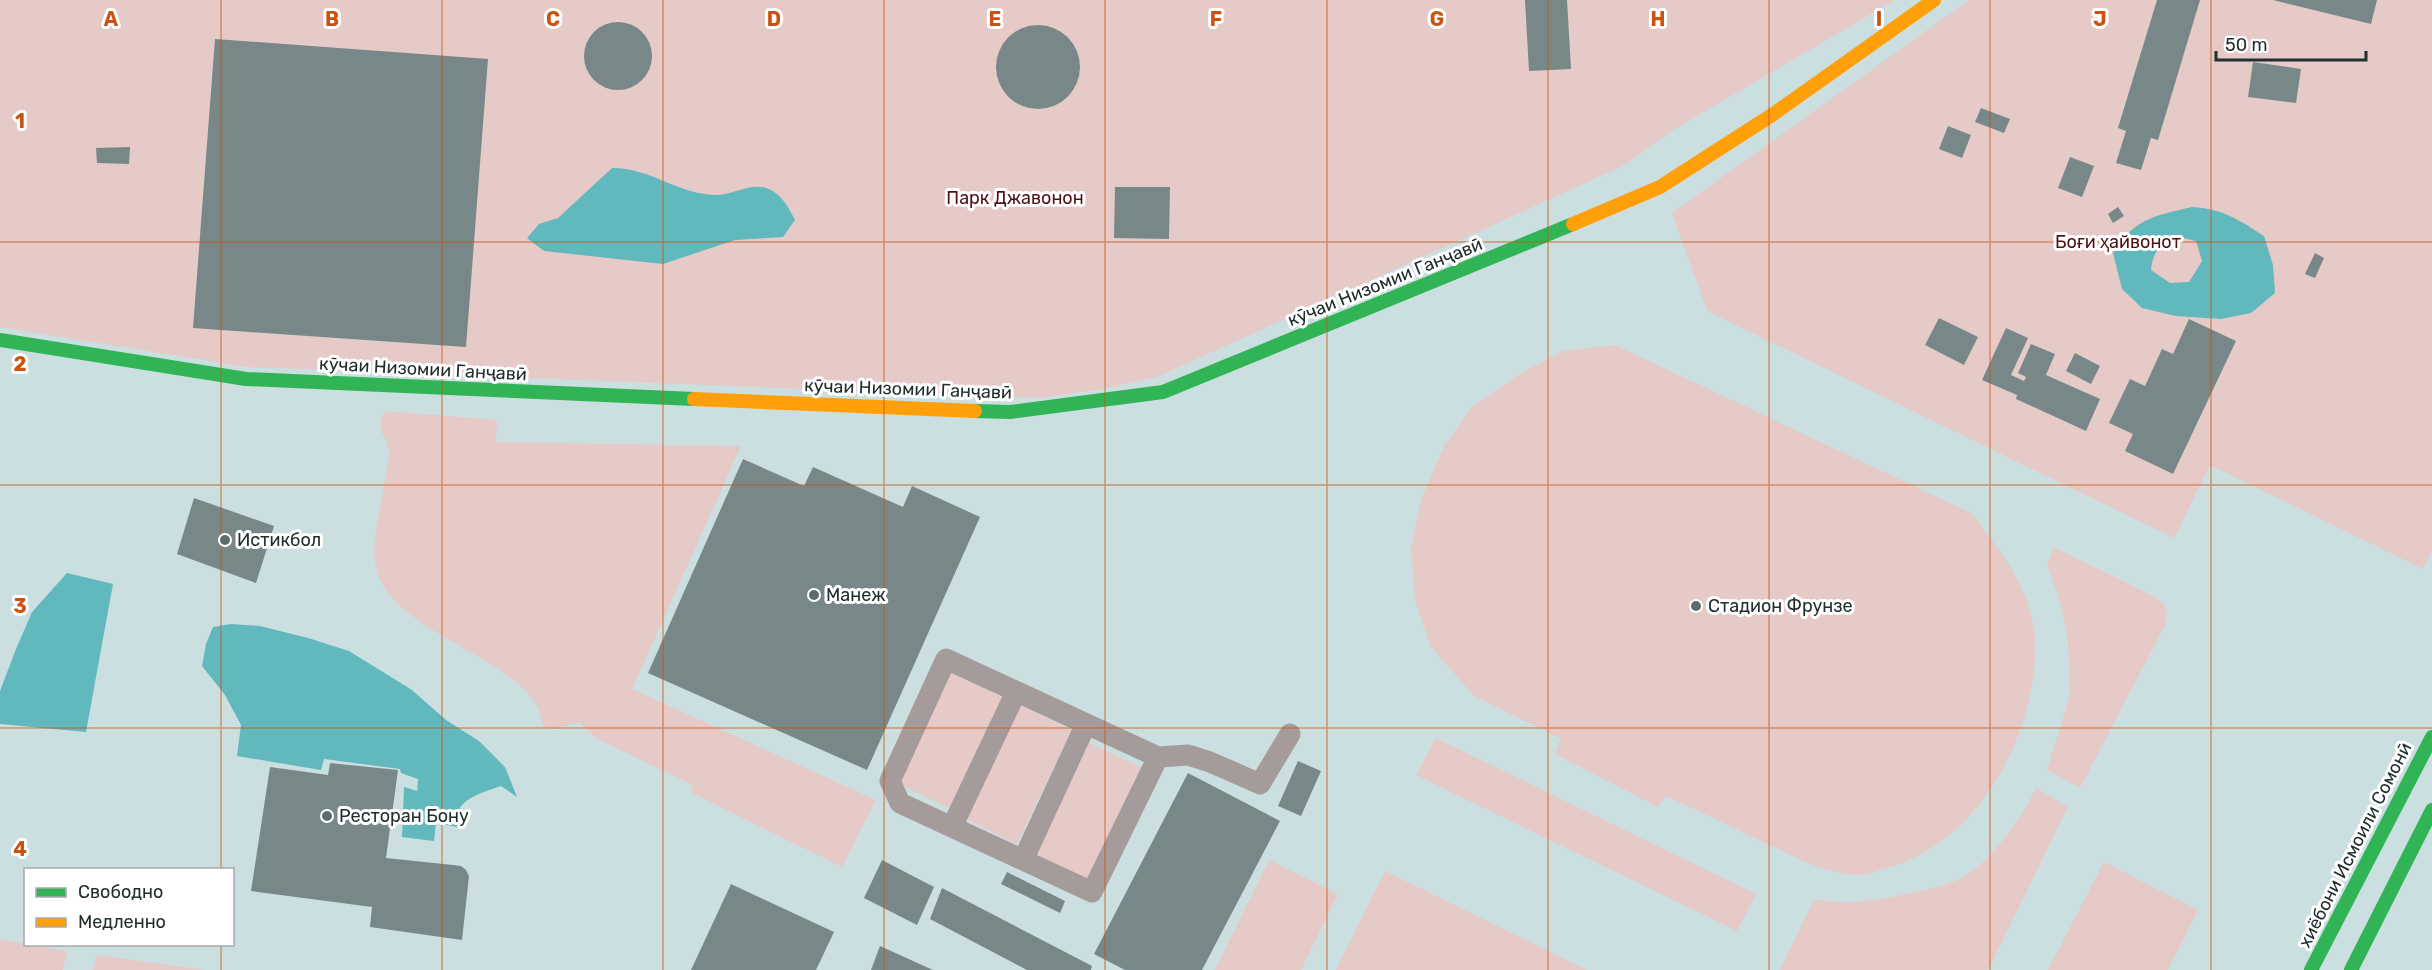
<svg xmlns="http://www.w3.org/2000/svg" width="2432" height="970" viewBox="0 0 2432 970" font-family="Rubik,sans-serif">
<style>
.green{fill:#e5cac8}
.water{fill:#61b8bd;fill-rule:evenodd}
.building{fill:#788889}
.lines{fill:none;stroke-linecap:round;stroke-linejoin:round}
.street{stroke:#a59b9a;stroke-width:21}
.fast{stroke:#30b455;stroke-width:14}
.slow{stroke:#ff9f0a;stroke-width:14}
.grid{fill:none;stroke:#ca5311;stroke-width:1.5;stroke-opacity:0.55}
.poi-dot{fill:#5c6c6d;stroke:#fff;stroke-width:2}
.labels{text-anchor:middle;stroke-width:6;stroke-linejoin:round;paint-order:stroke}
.park-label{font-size:18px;fill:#501113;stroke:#fff}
.street-label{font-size:18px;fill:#202e2e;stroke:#fff}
.poi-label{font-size:18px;fill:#202e2e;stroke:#fff;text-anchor:start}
.grid-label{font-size:20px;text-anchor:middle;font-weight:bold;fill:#ca5311;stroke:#fff;stroke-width:6;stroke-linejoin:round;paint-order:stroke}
</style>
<rect width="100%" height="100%" fill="#cbdfe1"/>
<path class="green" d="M0 0H1895L1673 130 1623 166 1157 377 1102 389 1040 398 246 367 0 327Z
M1969 0H2432V550L2423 569 2210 465 2174 538 1707 311 1672 213Z
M1615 345 1971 513C2001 551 2033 591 2035 641 2038 732 1978 845 1886 868 1876 871 1864 876 1855 875 1821 873 1791 855 1761 841 1730 826 1698 811 1666 796L1658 807 1555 754 1561 739 1473 695 1431 647 1415 600 1411 549 1421 500 1444 446 1472 407 1518 375 1563 351Z
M386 411 497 420 496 442 741 446 632 689 876 800 842 867 690 792 693 785 595 738 580 722 555 729 544 727C541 718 539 709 534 701 502 654 392 628 377 571 369 543 381 508 385 480 386 472 389 462 389 453 389 434 372 433 386 411Z
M2054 547 2155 597C2167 605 2169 610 2165 625L2080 788 2047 770 2070 695 2068 642 2061 606 2047 565Z
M951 672 1004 698 951 809 899 784Z
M1021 706 1072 730 1017 844 966 819Z
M1436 738 1756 894 1737 931 1416 775Z
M1089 743 1147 770 1094 883 1036 854Z
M2036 788 2068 807 1988 970H1780L1814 899C1843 905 1873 901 1901 895 1919 891 1938 888 1955 881 1988 868 2021 819 2036 788Z
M1269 860 1338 894 1301 970H1215Z
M2104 862 2198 910 2168 970H2048Z
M1385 871 1587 970H1336Z
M0 939 67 951 63 970H0Z
M97 955 205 970H93Z"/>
<path class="water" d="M612 168C651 168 675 193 714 195 731 196 752 181 769 189 782 195 789 208 795 220L783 237 735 240 663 264 544 251 527 238 539 224 558 218Z
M2192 207C2223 209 2238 219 2264 236L2273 265 2275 293 2251 313 2221 319 2176 316 2142 308 2122 289 2113 253C2134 218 2155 216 2192 207ZM2183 238 2196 241 2202 261 2189 282 2170 283 2151 270C2153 248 2163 243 2183 238Z
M67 573 113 584 86 732 0 724V691L16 649 32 612Z
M231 624 260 626 308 638 349 651 412 690 446 720 479 741 505 767 517 797 501 786C487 791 463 797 458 812 457 816 457 823 457 827L436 823 434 841 402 837 404 787 417 791 418 779 401 773 400 769 324 759 321 770 237 756 241 725 225 695 202 666 206 644 213 627Z"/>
<path class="building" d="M1525 0H1567L1571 69 1529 71Z
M2157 0H2200L2158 140 2151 138 2141 170 2116 163 2126 131 2118 128Z
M2273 0H2377L2371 24Z
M584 56a34 34 0 1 1 68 0a34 34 0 1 1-68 0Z
M996 67a42 42 0 1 1 84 0a42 42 0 1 1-84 0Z
M215 39 488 59 466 347 193 328Z
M2253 62 2301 69 2296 103 2248 97Z
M1981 108 2010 119 2004 133 1975 122Z
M1948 126 1971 135 1962 158 1939 149Z
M130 147 129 164 97 163 96 148Z
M2070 157 2094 166 2082 197 2058 188Z
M1115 187H1170L1169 239 1114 238Z
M2118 207 2124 216 2113 223 2108 214Z
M2315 253 2324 258 2315 278 2305 274Z
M1939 318 1978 337 1964 365 1925 345Z
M2189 319 2236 341 2173 474 2125 451 2133 434 2109 423 2130 379 2145 386 2162 349 2173 354Z
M2006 328 2028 338 2011 375 2024 381 2026 377 2018 373 2031 344 2055 354 2046 375 2100 399 2086 431 2016 399 2017 395 1982 380Z
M2075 353 2100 366 2091 384 2066 371Z
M743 459 804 486 813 467 903 507 912 486 980 517 867 770 648 673Z
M194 498 274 526 256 583 177 554Z
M1298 761 1321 771 1301 816 1278 806Z
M330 763 398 770 386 858 453 865 461 866 466 870 469 876 462 940 370 927 372 907 251 891 270 767 328 775Z
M1188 773 1280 821 1202 970H1125L1094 954Z
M882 860 934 887 917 925 864 898Z
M1007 872 1065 901 1060 913 1001 884Z
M731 884 834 932 816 970H691Z
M942 888 1092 966 1091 970H1027L930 919Z
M880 946 933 970H871Z"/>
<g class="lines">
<path class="street" d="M1158 757 1092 892 900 803 890 781 946 659 1158 757 1188 755 1210 762 1260 784 1290 734
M952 827 1016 692
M1023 860 1086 724"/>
<path class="fast" d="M0 340 246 379 694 399
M975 411 1010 412 1163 392 1573 224
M2311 970 2432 737
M2351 970 2432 810"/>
<path class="slow" d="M1573 224 1660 187 1772 115 1934 0
M694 399 975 411"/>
</g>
<path class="grid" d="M221 0V870M442 0V970M663 0V970M884 0V970M1105 0V970M1327 0V970M1548 0V970M1769 0V970M1990 0V970M2211 0V970M0 242H2432M0 485H2432M0 728H2432M221 944V970"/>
<g class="poi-dot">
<circle cx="225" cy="540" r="6"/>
<circle cx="814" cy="595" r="6"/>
<circle cx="1696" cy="606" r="6"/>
<circle cx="327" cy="816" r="6"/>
</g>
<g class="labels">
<g class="park-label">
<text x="1015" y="204">Парк Джавонон</text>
<text x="2118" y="248">Боғи ҳайвонот</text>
</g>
<g class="street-label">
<text transform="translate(1385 282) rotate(-22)" y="6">кӯчаи Низомии Ганҷавӣ</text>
<text transform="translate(423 369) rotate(3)" y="6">кӯчаи Низомии Ганҷавӣ</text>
<text transform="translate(908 389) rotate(2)" y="6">кӯчаи Низомии Ганҷавӣ</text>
<text transform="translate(2355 845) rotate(-63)" y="6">хиёбони Исмоили Сомонӣ</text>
</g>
<g class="poi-label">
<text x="237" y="546">Истикбол</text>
<text x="826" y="601">Манеж</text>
<text x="1708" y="612">Стадион Фрунзе</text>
<text x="339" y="822">Ресторан Бону</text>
</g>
</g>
<g class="grid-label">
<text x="111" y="26">A</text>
<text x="332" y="26">B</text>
<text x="553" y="26">C</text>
<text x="774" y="26">D</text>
<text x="995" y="26">E</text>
<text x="1216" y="26">F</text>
<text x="1437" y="26">G</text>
<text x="1658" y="26">H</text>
<text x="1879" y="26">I</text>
<text x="2100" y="26">J</text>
<text x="20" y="128">1</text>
<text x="20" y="371">2</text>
<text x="20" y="613">3</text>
<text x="20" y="856">4</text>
</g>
<rect x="24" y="868" width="210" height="78" fill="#ffffff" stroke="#a6abab" stroke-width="1.5"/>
<rect x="36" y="888" width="30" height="9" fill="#30b455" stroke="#a6abab" stroke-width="1.5"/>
<text x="78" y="898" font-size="18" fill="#202e2e">Свободно</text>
<rect x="36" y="918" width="30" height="9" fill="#ff9f0a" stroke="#a6abab" stroke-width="1.5"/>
<text x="78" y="928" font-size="18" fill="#202e2e">Медленно</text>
<path d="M2216 51v9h150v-9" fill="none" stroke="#202e2e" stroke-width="3"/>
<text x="2225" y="51" font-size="18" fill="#202e2e" stroke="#ffffff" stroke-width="4.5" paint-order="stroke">50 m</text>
</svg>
